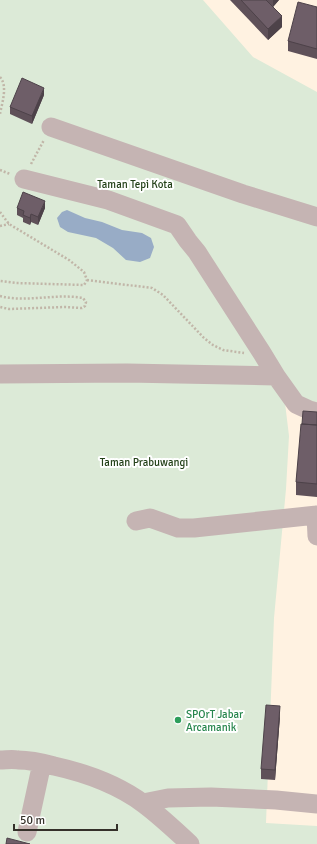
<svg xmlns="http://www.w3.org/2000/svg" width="317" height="844" viewBox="0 0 317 844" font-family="Signika,sans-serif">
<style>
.green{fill:#dcead7}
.water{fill:#98acc6}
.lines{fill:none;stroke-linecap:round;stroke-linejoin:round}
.path{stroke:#c1b6a8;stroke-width:2.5;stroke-dasharray:2 2;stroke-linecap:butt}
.minor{stroke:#c5b4b3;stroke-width:19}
.wall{fill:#5f5159}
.shaded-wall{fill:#4d4249}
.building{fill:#6e5e68;stroke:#4d4249}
.leisure-dot{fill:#2e9e5b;stroke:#fff;stroke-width:1.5}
.labels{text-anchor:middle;stroke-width:4;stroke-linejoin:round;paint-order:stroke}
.park-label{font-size:11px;fill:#234018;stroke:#fff}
.leisure-label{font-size:11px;fill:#27864d;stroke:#fff;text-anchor:start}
</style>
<rect width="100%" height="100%" fill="#fff2e1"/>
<path class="green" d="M0 0H203L253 57 317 92V414L285 403 289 436 286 489 274 618 266 823 317 826V844H0Z"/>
<path class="water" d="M67 210 85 218 102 222 122 230 142 233 151 238 154 247 150 258 140 262 126 260 113 248 96 238 68 232 60 227 57 218 62 212Z"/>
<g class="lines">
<path class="path" d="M0 77C8 86 2 103 0 114
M31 164 44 140
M0 170 10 174
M0 212 9 224 69 260 84 272 87 280 84 285 16 283 0 281
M0 226 9 224
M87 280 152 288 163 295 204 338 213 345 223 350 244 353
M0 296C27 303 55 293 83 298L86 302 85 306 82 308 65 307 9 309 0 307"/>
<path class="minor" d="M51 127 243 194 317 217
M24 179 108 200 177 225 188 241 197 252 262 353 276 376
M0 374 127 373 276 376 296 404 309 410 317 412
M316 515 317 536
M136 521 150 518 178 528H194L317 515
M0 760C6 760 12 759 18 760 30 760 43 763 54 766 86 773 117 784 144 804 160 816 175 830 190 844
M143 803 168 798 211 797 276 800 317 804
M27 832 42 763"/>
</g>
<path class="wall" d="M230 0H279L273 7 282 27 268 40Z
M317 7V59L288 51V41Z
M44 95 32 124 10 114V107Z
M17 208H45L38 225 31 222 30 225 23 222V218L17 215Z
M317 412V497L296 495V482L302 424Z
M280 716 275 780 261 779V769Z"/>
<path class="shaded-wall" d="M273 0H279L273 7Z
M282 16V27L268 40V29Z
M44 88V95L32 124V116Z
M45 201V208L38 225V217Z
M31 214V222L30 225V218Z
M280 706V716L275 780V770Z"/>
<path class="building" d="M241 0H266L282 16 268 29Z
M298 2 317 7V49L288 41Z
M22 78 44 88 32 116 10 107Z
M23 192 45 201 38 217 31 214 30 218 23 215 24 211 17 208Z
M303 411 317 412V425L302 424Z
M301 424 317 425V484L296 482Z
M266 705 280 706 275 770 261 769Z
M7 838 30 844H6Z"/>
<circle class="leisure-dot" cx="178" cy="720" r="4"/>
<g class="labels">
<g class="park-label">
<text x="135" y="188">Taman Tepi Kota</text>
<text x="144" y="466">Taman Prabuwangi</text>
</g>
<g class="leisure-label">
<text x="186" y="718">SPOrT Jabar<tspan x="186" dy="13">Arcamanik</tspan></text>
</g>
</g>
<path d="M14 824v6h103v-6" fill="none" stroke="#343029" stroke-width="2"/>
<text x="20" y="824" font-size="12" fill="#343029" stroke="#ffffff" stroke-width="3" paint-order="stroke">50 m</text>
</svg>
